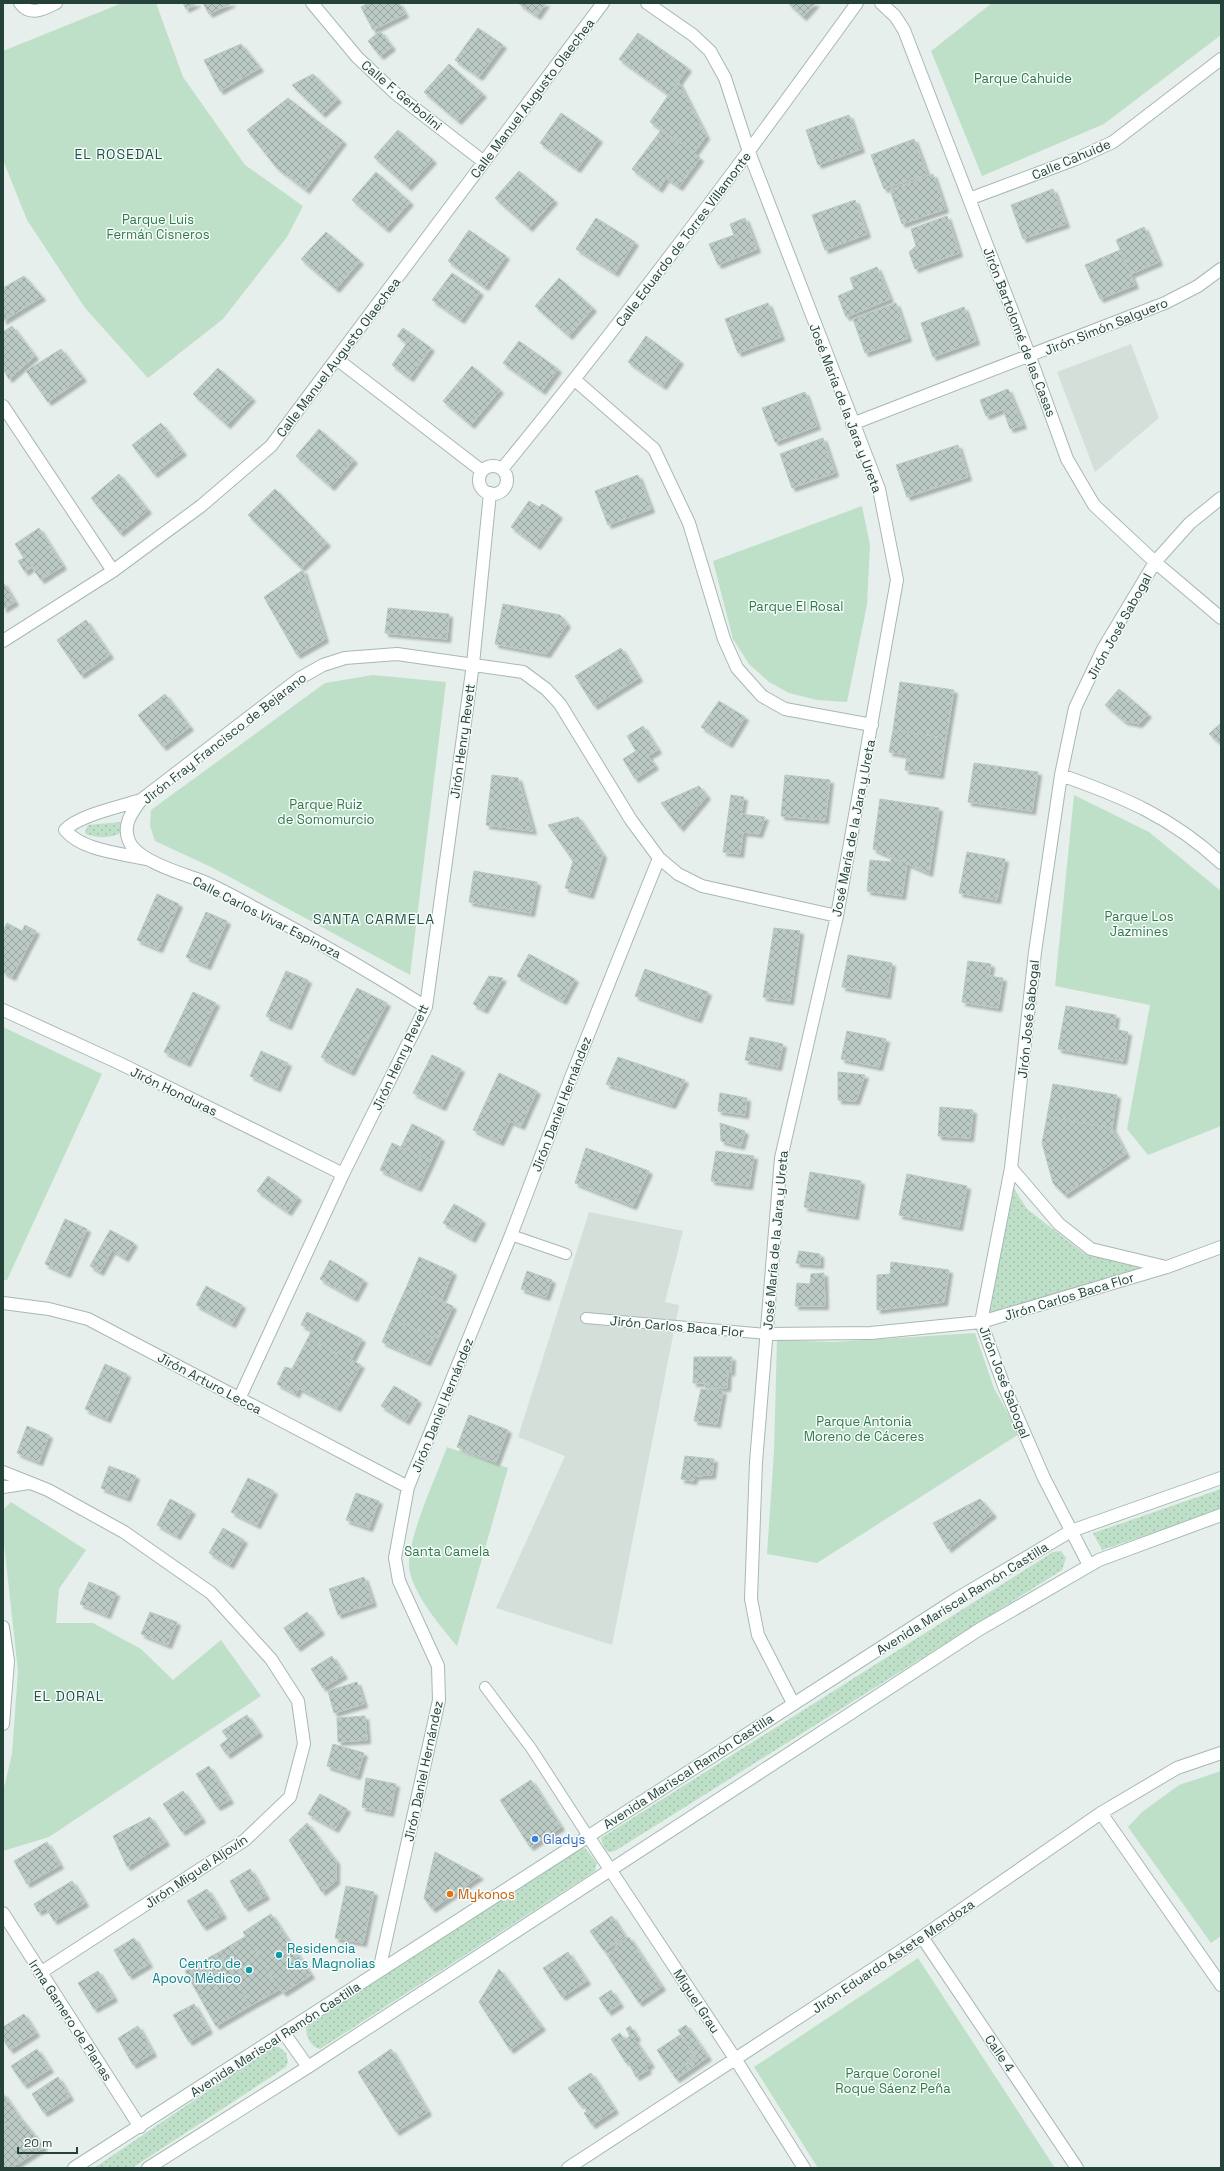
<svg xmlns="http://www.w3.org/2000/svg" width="1224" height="2171" viewBox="0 0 1224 2171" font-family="'Space Grotesk',sans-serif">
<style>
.built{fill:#d4dfda}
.grass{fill:url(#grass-dots)}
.park{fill:#bfe0c8}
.building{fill:url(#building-cross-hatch);stroke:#b8c9c2;filter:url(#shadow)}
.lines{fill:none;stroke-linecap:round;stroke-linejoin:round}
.service-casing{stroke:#a8b8b2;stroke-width:12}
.minor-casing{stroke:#a8b8b2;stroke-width:14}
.secondary-casing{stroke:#a4bbb3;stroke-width:14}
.service{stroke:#fff;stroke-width:10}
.minor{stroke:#fff;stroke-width:12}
.secondary{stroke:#fff;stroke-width:12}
.shop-dot{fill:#3f7fe0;stroke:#f7fbf9;stroke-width:1.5}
.food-dot{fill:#e8710a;stroke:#f7fbf9;stroke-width:1.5}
.culture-dot{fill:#0f9aa8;stroke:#f7fbf9;stroke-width:1.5}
.labels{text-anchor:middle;stroke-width:3;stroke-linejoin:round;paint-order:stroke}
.park-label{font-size:13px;fill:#2d7a4b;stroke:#f7fbf9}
.street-label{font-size:13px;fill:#24423a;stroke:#f7fbf9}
.shop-label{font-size:13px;fill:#366cbe;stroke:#f7fbf9;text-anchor:start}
.food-label{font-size:13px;fill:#c56008;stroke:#f7fbf9;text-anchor:start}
.culture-label{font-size:13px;fill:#0d838f;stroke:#f7fbf9;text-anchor:start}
.neighbourhood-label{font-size:14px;letter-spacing:1px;fill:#1f5548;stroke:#f7fbf9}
</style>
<defs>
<pattern id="grass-dots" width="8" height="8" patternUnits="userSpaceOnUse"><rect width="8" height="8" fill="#bfe0c8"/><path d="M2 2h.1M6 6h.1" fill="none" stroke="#a4c1ad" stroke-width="1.8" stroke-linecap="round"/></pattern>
<pattern id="building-cross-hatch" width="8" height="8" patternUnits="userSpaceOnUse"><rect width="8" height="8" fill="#bbcac4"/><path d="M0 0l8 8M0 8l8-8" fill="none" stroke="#98a6a0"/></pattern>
<filter id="shadow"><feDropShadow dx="3.5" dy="3.5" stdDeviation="1" flood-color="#0004"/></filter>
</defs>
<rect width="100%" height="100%" fill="#e6efeb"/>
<path class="built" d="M1131 344 1159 418 1095 472 1057 372Z
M589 1212 683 1231 665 1302 679 1305 612 1645 496 1608 565 1456 518 1437Z"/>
<path class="grass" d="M120 822 123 824 122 832C112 839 97 838 86 834L85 832 88 825Z
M1013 1187 1027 1209 1085 1254 1147 1266 987 1315Z
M1221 1489V1510L1102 1550 1093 1533Z
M1061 1551 1066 1558 1062 1570 615 1851 608 1852 604 1847 601 1838 1053 1552Z
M585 1848 597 1863 595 1871 320 2049C310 2046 306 2037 306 2027L579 1849Z
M273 2047H279L286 2053 288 2061 286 2067 132 2168H94Z"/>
<path class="park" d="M122 3H156L183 77 245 165 303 206 287 237 223 319 148 378 85 308 27 220 3 160V51Z
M992 3H1221V35L1104 124 982 176 931 51Z
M862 506 870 545 867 605 847 702 817 700 789 693 769 682 749 664 733 639 713 561Z
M373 675 446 682 410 975 213 868 155 841 150 826 151 810 325 683Z
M1074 795 1149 832 1221 891V1126L1148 1155 1127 1129 1150 1005 1055 986Z
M3 1027 102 1074 7 1280H3Z
M975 1333 994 1388 1019 1434 817 1563 767 1554 774 1451 777 1340 833 1342Z
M447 1447 508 1468 457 1646C441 1627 411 1592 409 1566 408 1536 436 1478 447 1447Z
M11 1502 86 1550 59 1589 56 1623H93L141 1649 173 1680 221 1640 261 1696 49 1837 3 1851V1792L12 1754 18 1671 3 1535V1510Z
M1221 1771V1936L1211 1943 1128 1827 1142 1812 1179 1785Z
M918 1958 1055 2168H818L754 2067Z"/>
<path class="building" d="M183 3H197L186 9Z
M203 3H232L209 14Z
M369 3H399L405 14 373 30 361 7Z
M518 3H546L537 16Z
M788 3H816L803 17Z
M478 28 503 45 479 77 455 60Z
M380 31 392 47 380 56 368 41Z
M638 33 688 68 669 95 619 59Z
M241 44 260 68 220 91 204 60Z
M449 64 483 94 458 121 424 92Z
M313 74 338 99 322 114 292 85Z
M678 81 706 136 694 153 650 122Z
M288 98 343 141 306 190 276 167 247 130Z
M561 113 599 139 577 169 540 143Z
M849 115 861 149 818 165 806 130Z
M662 129 700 158 679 187 666 178 659 189 632 169Z
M398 130 433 160 408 187 374 157Z
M914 139 927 174 884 189 871 155Z
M519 171 554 200 529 228 495 198Z
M376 172 410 202 386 229 352 200Z
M933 174 945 209 902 224 890 190Z
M1053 189 1066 224 1023 239 1011 205Z
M855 200 867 234 825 250 812 215Z
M947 216 959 253 915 269 909 252 916 246 911 229Z
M596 218 635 242 615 273 576 249Z
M745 218 757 249 718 265 709 244 734 235 730 224Z
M1144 227 1159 262 1131 274 1116 240Z
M469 230 506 256 485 287 448 261Z
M326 232 360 261 336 289 301 259Z
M1120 250 1135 285 1100 299 1085 265Z
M877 267 890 299 846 317 838 296 854 289 850 278Z
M452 273 480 292 461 320 432 300Z
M24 276 42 297 3 321V288Z
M559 278 593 308 569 336 535 306Z
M768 303 781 337 738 353 725 319Z
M896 303 908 338 865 353 853 319Z
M964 307 976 341 933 357 921 323Z
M12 326 35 356 9 379 3 369V332Z
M403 328 431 348 410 378 392 365 407 343 397 336Z
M646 336 680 361 663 386 628 362Z
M519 341 558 369 542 391 503 363Z
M61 349 83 378 48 402 26 371Z
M472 366 500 390 471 425 443 401Z
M218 368 252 398 227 425 193 394Z
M1008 389 1023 425 1010 429 1003 409 986 416 980 400Z
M805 392 817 426 775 442 762 408Z
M161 423 183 452 154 474 132 445Z
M319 429 354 460 331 487 296 456Z
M823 438 835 473 792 488 780 454Z
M958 445 968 477 907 497 896 465Z
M119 474 148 510 120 533 91 498Z
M638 475 651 509 608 525 595 491Z
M275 489 327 543 301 568 248 515Z
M529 501 539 507 542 504 559 515 537 546 511 527Z
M39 528 63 566 41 580 32 567 25 572 18 561 24 558 15 544Z
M303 570 325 639 297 655 264 597Z
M3 582 15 602 3 609Z
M503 604 560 615 567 624 547 654 495 644Z
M388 608 449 614 447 639 385 633Z
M86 620 110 655 81 675 57 640Z
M621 648 639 678 594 706 575 676Z
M900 682 954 690 946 738 893 730Z
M1119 689 1148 714 1139 724 1124 721 1105 705Z
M165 694 190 727 163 747 138 715Z
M719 701 745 717 729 744 701 727Z
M1221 723V744L1209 734Z
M643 726 658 750 648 756 655 766 635 779 623 759 636 751 627 736Z
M893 730 946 738 940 775 905 770 907 755 889 752Z
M974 763 1038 772 1032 811 968 802Z
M492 775 518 778 533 831 486 825Z
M785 775 830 780 825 820 781 816Z
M699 786 707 796 680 828 661 803Z
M731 795 744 797 741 814 765 817 759 834 743 832 740 854 723 852Z
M880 799 939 808 929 873 873 849Z
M578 817 603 855 590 895 565 888 573 861 548 825Z
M967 852 1005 859 997 900 959 893Z
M891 857 907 863 902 896 867 891 870 860 891 862Z
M474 871 537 882 531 913 469 902Z
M157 894 179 904 159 949 137 940Z
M206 912 227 921 207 966 186 957Z
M7 923 22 931 25 925 36 931 12 977 3 972V931Z
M774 928 800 931 790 1001 763 997Z
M529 954 575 979 563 1001 517 976Z
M848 955 892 963 887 995 842 987Z
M968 961 991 964 989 976 1003 978 998 1008 962 1002Z
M645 969 708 992 698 1019 635 996Z
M286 971 308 980 288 1026 266 1016Z
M489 976 503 978 484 1010 473 1004Z
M357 988 387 1003 351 1072 321 1057Z
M193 992 216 1003 187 1063 164 1052Z
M1066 1006 1116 1015 1114 1029 1128 1032 1123 1061 1058 1049Z
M847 1031 886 1039 879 1067 841 1059Z
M750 1037 783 1044 778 1067 745 1060Z
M261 1051 288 1063 277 1088 250 1076Z
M432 1055 461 1069 442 1107 413 1093Z
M618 1057 685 1080 672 1105 606 1084Z
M838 1072 865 1075 856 1101 838 1100Z
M499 1073 537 1091 521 1126 510 1121 500 1142 473 1130Z
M1053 1084 1117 1095 1112 1128 1047 1117Z
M720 1093 747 1098 745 1115 718 1111Z
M940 1107 973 1110 970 1138 938 1136Z
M1047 1117 1112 1128 1126 1154 1065 1195 1053 1183 1042 1143Z
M720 1123 745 1131 741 1146 721 1141Z
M412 1124 441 1138 431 1161 401 1147Z
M392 1143 431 1161 418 1188 380 1170Z
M586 1148 649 1171 633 1206 575 1183Z
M716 1151 754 1156 749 1186 711 1181Z
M810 1172 861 1181 855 1216 804 1207Z
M907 1174 967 1186 959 1227 899 1215Z
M268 1176 298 1197 288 1212 257 1191Z
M454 1204 482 1220 472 1239 443 1223Z
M65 1219 87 1229 67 1274 45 1264Z
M110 1230 134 1243 125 1258 112 1250 100 1272 90 1266Z
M799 1251 820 1254V1265L796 1263Z
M419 1257 453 1272 441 1301 407 1286Z
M330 1260 364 1280 354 1298 320 1279Z
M891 1262 949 1270 944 1302 877 1310V1275L890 1274Z
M527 1271 552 1280 546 1297 521 1289Z
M824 1273 825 1306H795L797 1283 810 1284 811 1274Z
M206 1286 242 1305 232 1324 196 1305Z
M407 1286 453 1306 438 1339 392 1319Z
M307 1312 362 1339 351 1360 308 1338 312 1330 301 1325Z
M392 1319 438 1339 427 1362 382 1342Z
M308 1338 361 1365 337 1408 299 1388 296 1394 277 1384 285 1367 292 1369Z
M694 1357H732L731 1373 728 1370 727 1388H705V1383H693Z
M105 1364 127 1374 107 1419 85 1409Z
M394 1386 418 1400 406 1421 381 1406Z
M701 1389 723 1391 717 1424 694 1421Z
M469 1415 508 1430 496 1462 457 1447Z
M27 1426 49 1435 39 1462 17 1453Z
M685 1456 714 1459 712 1475 695 1476 693 1481 681 1479Z
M109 1466 136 1476 127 1498 101 1488Z
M248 1478 274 1491 257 1525 231 1512Z
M356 1493 379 1501 369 1528 346 1520Z
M170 1499 192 1511 177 1536 157 1525Z
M980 1499 993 1514 948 1549 933 1523Z
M223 1528 244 1540 230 1565 209 1553Z
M364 1577 373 1603 338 1615 329 1589Z
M89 1582 116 1593 107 1615 80 1604Z
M150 1612 177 1622 168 1645 141 1634Z
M307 1612 321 1631 297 1648 284 1628Z
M332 1656 344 1675 323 1688 311 1669Z
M357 1682 364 1704 334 1713 328 1691Z
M247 1715 259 1733 227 1755 220 1745 228 1739 222 1731Z
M365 1716 367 1740 338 1742 337 1718Z
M333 1744 364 1753 357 1776 327 1766Z
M209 1766 230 1800 217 1807 196 1774Z
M366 1778 396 1784 390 1813 362 1807Z
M531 1780 561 1827 530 1847 500 1800Z
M183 1791 202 1819 182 1832 163 1804Z
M320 1794 347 1809 335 1829 308 1814Z
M150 1817 166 1842 127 1867 113 1836Z
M307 1823 336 1861V1881L322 1892 289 1840Z
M47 1842 60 1865 27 1884 14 1861Z
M435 1852 480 1876 432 1909 424 1898Z
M250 1869 266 1896 245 1908 230 1881Z
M72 1881 85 1903 54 1921 46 1908 38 1912 34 1904Z
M346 1886 374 1892 363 1943 335 1938Z
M207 1889 223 1915 203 1927 187 1901Z
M271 1914 311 1975 283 1993 243 1932Z
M612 1916 625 1937 604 1951 590 1931Z
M246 1936 280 1989 250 2006 219 1952Z
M629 1937 662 1987 639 2003 607 1955 616 1948 615 1946Z
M134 1938 149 1964 129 1976 114 1950Z
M219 1952 250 2006 216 2026 185 1971Z
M568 1952 587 1981 562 1997 543 1968Z
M499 1969 542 2027 510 2050 479 2002Z
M98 1971 114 1998 94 2009 78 1983Z
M611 1990 620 2004 608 2012 599 1998Z
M194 2004 209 2030 189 2042 173 2015Z
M24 2014 36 2033 10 2050 3 2039V2027Z
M686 2025 708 2057 676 2079 673 2074 697 2058 678 2030Z
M138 2026 153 2053 133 2065 118 2038Z
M630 2026 637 2037 634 2039 651 2064 646 2067 648 2070 636 2077 628 2061 626 2063 611 2039 620 2033 624 2040 630 2036 626 2029Z
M680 2035 695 2057 672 2073 657 2050Z
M37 2049 50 2069 24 2085 11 2066Z
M391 2049 428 2112 396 2132 358 2072Z
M591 2073 615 2110 592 2125 584 2113 587 2111 582 2104 580 2105 568 2088Z
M58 2077 70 2097 44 2113 32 2094Z
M3 2093 18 2115 3 2125Z
M18 2115 44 2147 11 2168H3V2127Z"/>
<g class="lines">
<g class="service-casing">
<path id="service" d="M511 1235 566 1254
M586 1318 767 1334
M485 1687 531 1748 588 1836"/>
</g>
<g class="minor-casing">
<path id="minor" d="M20 3C30 17 44 9 56 3
M312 3 357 57 395 93 484 162
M647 3 693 35 710 51 725 78 749 152 879 489 897 580 837 916 781 1158 756 1462 751 1599 758 1635 793 1703
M881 3 895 16 904 30 1030 357 1067 459 1094 505 1155 562 1221 618
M969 199 1076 159 1113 142 1221 59
M338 360 482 471
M575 380 654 449 689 523 724 639 737 668 762 696 785 709 872 725
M3 406 113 571
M852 424 1165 303 1198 286 1221 269
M479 480a14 14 0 1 1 28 0a14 14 0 1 1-28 0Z
M502 469C626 318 743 161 857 3
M3 641 113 571 201 506 271 446 603 3
M1061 775C1123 797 1172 817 1221 863
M141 800C120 807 79 815 65 830 83 851 120 853 146 859
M426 1007C373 974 320 942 264 913 244 902 223 890 202 881 183 874 137 861 129 841 122 825 132 812 141 800L300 678 323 665 345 658 397 654 523 672 546 689 560 704 631 820 659 858 678 874 702 886 837 916
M3 1010 119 1063 343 1174
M1011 1168 1059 1224 1091 1249 1166 1267
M3 1303 49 1309 88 1319 408 1487
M767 1334 871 1333 981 1322 1167 1267 1221 1247
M239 1399 343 1174 426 1007 473 664 490 493
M3 1472 48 1490 124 1532 211 1593 271 1659 298 1701 304 1744 290 1797 245 1840 40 1973
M3 1487 29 1483
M1089 1565 1044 1478 1004 1386 981 1322 1011 1168 1035 952 1061 775 1075 708 1103 649 1155 562 1190 523 1221 498
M3 1627 8 1661 3 1724
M1101 1813 1221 1985
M588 1836 736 2060 804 2168
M3 1913 140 2127
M922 1937 1077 2168
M379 1971 439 1700 438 1666 399 1581 395 1558 408 1487 511 1235 570 1080 659 858
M568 2168 922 1937 1101 1813 1177 1768 1221 1753"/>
</g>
<g class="secondary-casing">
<path id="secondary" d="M284 2033 308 2067
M74 2168 958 1598 1071 1531 1221 1478
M148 2168 308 2067 980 1629 1099 1560 1221 1515"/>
</g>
<use href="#service" class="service"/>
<use href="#minor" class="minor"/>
<use href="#secondary" class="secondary"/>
</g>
<circle class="shop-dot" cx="535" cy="1839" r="4"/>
<circle class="food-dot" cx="450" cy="1894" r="4"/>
<g class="culture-dot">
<circle cx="279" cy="1955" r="4"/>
<circle cx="249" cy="1970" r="4"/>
</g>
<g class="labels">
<g class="park-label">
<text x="1023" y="83">Parque Cahuide</text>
<text x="158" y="224">Parque Luis<tspan x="158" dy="15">Fermán Cisneros</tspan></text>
<text x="796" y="611">Parque El Rosal</text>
<text x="326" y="809">Parque Ruiz<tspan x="326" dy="15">de Somomurcio</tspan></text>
<text x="1139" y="921">Parque Los<tspan x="1139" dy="15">Jazmines</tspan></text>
<text x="864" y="1426">Parque Antonia<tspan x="864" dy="15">Moreno de Cáceres</tspan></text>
<text x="447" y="1556">Santa Camela</text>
<text x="893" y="2078">Parque Coronel<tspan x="893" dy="15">Roque Sáenz Peña</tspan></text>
</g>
<g class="street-label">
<text transform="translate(402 95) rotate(40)" y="5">Calle F. Gerbolini</text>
<text transform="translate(532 98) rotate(-53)" y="5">Calle Manuel Augusto Olaechea</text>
<text transform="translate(1071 159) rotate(-23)" y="5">Calle Cahuide</text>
<text transform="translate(683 239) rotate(-53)" y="5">Calle Eduardo de Torres Villamonte</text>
<text transform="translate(1106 326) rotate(-22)" y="5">Jirón Simón Salguero</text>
<text transform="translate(1020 332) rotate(69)" y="5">Jirón Bartolomé de las Casas</text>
<text transform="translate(338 357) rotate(-53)" y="5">Calle Manuel Augusto Olaechea</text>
<text transform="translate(846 408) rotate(69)" y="5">José María de la Jara y Ureta</text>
<text transform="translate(1119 626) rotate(-61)" y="5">Jirón José Sabogal</text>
<text transform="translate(224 738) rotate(-38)" y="5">Jirón Fray Francisco de Bejarano</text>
<text transform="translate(462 741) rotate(-82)" y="5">Jirón Henry Revett</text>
<text transform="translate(853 828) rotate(-79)" y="5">José María de la Jara y Ureta</text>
<text transform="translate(267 917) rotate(27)" y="5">Calle Carlos Vivar Espinoza</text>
<text transform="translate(1028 1019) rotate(-84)" y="5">Jirón José Sabogal</text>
<text transform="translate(400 1057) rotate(-65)" y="5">Jirón Henry Revett</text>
<text transform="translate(174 1091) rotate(26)" y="5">Jirón Honduras</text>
<text transform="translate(561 1104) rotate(-69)" y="5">Jirón Daniel Hernández</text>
<text transform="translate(775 1240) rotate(-85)" y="5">José María de la Jara y Ureta</text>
<text transform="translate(1069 1296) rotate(-17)" y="5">Jirón Carlos Baca Flor</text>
<text transform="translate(677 1326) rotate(5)" y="5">Jirón Carlos Baca Flor</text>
<text transform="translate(1005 1382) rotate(69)" y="5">Jirón José Sabogal</text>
<text transform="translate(210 1383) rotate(28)" y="5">Jirón Arturo Lecca</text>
<text transform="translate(442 1405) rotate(-68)" y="5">Jirón Daniel Hernández</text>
<text transform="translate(962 1598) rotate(-32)" y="5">Avenida Mariscal Ramón Castilla</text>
<text transform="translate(423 1771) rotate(-78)" y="5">Jirón Daniel Hernández</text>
<text transform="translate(688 1771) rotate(-33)" y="5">Avenida Mariscal Ramón Castilla</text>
<text transform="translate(196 1871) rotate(-34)" y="5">Jirón Miguel Aljovín</text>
<text transform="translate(893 1956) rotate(-34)" y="5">Jirón Eduardo Astete Mendoza</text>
<text transform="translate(697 2001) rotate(57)" y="5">Miguel Grau</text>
<text transform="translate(71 2020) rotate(57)" y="5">Irma Gamero de Planas</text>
<text transform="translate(275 2039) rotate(-33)" y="5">Avenida Mariscal Ramón Castilla</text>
<text transform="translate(1000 2053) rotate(56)" y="5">Calle 4</text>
</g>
<g class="shop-label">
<text x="543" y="1844">Gladys</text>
</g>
<g class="food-label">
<text x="458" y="1899">Mykonos</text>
</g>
<g class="culture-label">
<text x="287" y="1953">Residencia<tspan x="287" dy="15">Las Magnolias</tspan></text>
<text x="241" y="1968" text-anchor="end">Centro de<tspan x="241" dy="15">Apovo Médico</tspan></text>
</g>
<g class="neighbourhood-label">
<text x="119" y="159">EL ROSEDAL</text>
<text x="374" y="924">SANTA CARMELA</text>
<text x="69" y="1701">EL DORAL</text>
</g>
</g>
<rect width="1224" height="2171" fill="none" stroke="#24423a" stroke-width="8"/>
<path d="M18 2147v6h59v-6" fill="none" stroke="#24423a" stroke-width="2"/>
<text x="24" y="2147" font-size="12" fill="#24423a" stroke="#f7fbf9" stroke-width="3" paint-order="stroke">20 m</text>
</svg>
